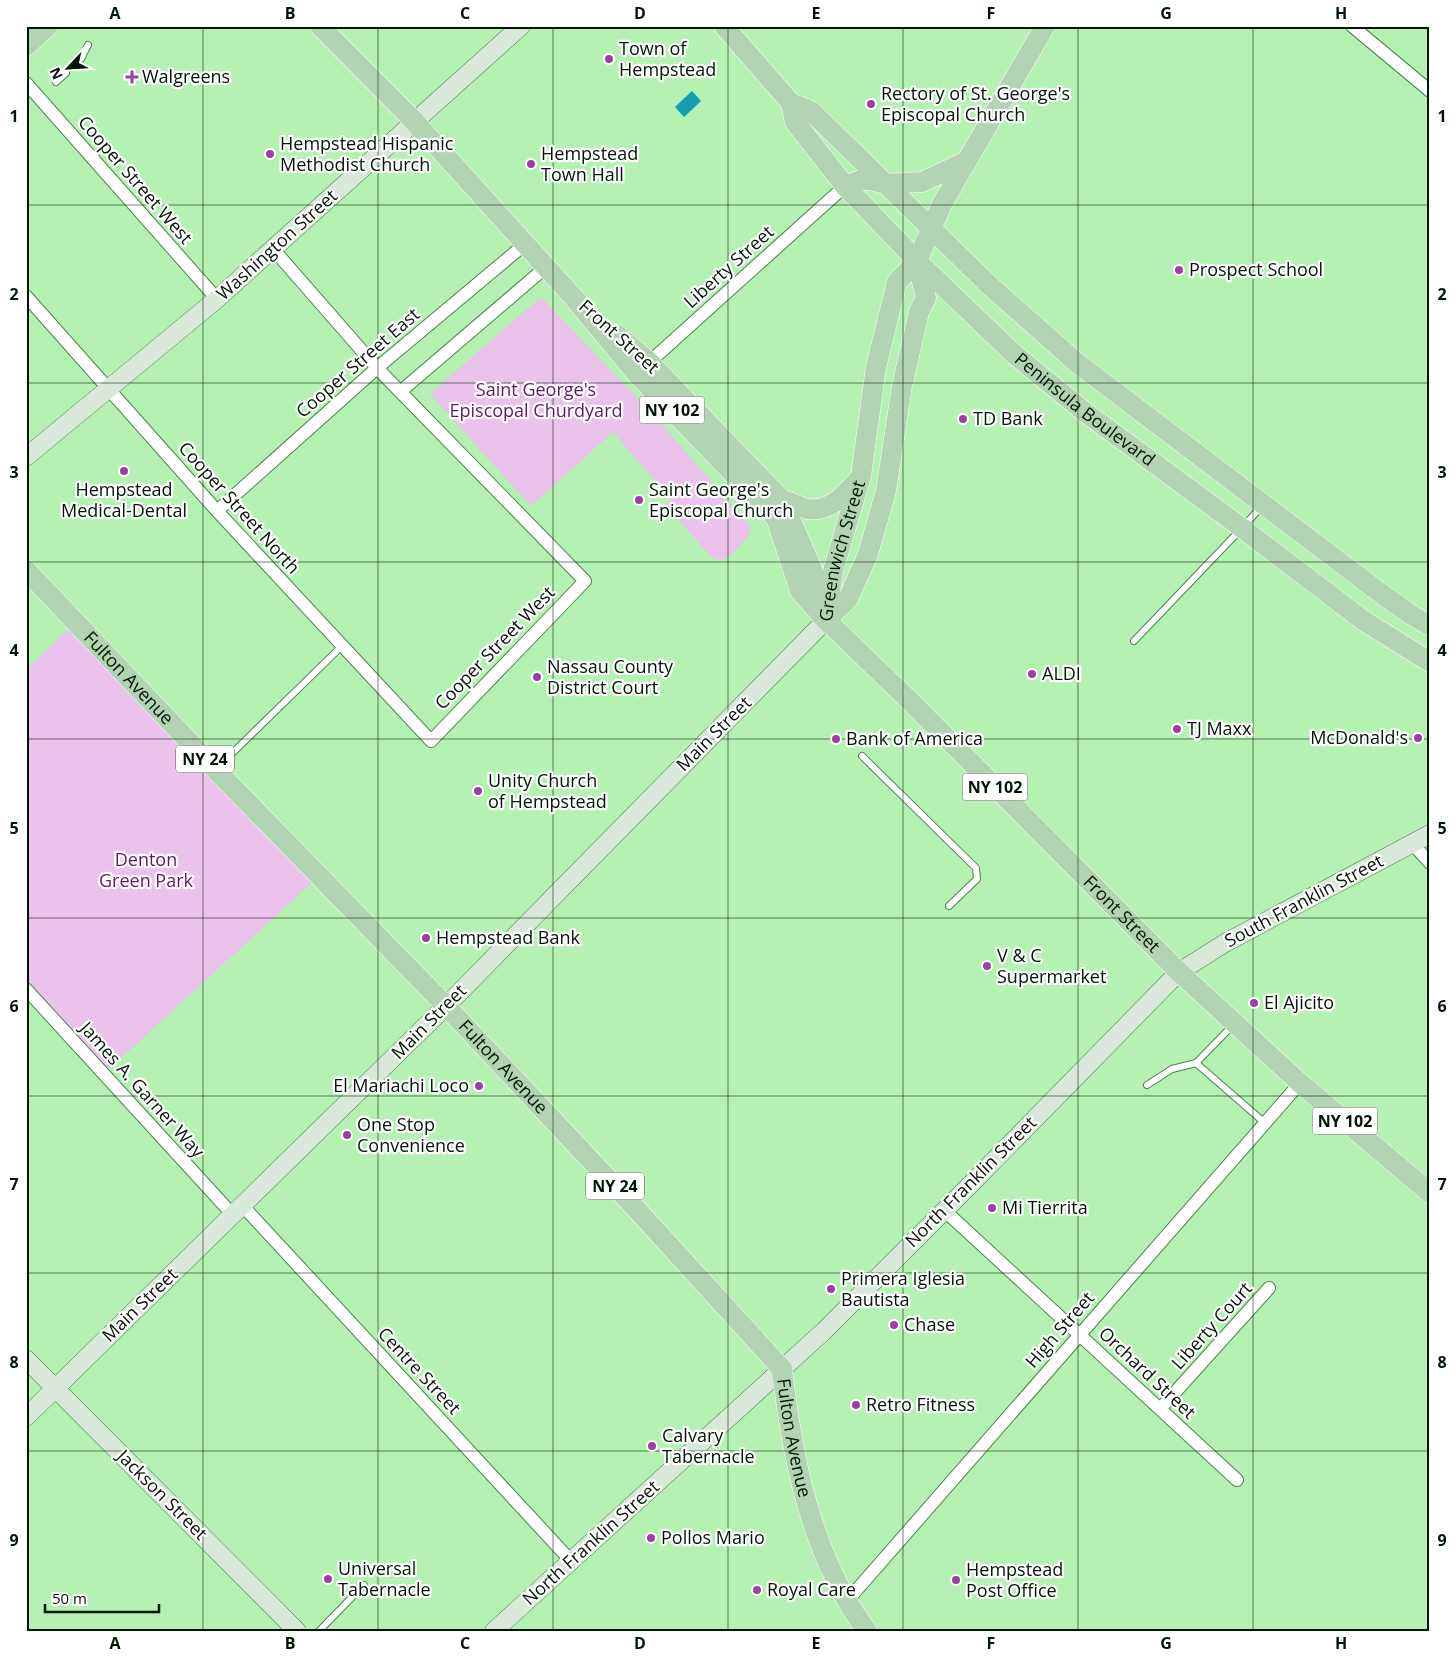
<svg xmlns="http://www.w3.org/2000/svg" width="1456" height="1657" viewBox="0 0 1456 1657" font-family="'Open Sans',sans-serif">
<style>
.green{fill:#eac2ec}
.water{fill:#11a0ac}
.lines{fill:none;stroke-linecap:round;stroke-linejoin:round}
.lane-casing{stroke:#4a844c;stroke-width:8}
.street-casing{stroke:#4a844c;stroke-width:14}
.secondary-casing{stroke:#4a844c;stroke-width:19}
.primary-casing{stroke:#fff;stroke-width:21}
.lane{stroke:#fff;stroke-width:6}
.street{stroke:#fff;stroke-width:12}
.secondary{stroke:#d9e9d9;stroke-width:18}
.primary{stroke:#b2d4b2;stroke-width:20}
.grid{fill:none;stroke:#011602;stroke-width:1;stroke-opacity:0.55}
.poi-dot{fill:#9d3da5;stroke:#fff;stroke-width:2}
.labels{text-anchor:middle;stroke-width:4.5;stroke-linejoin:round;paint-order:stroke}
.shield{fill:#fff;stroke:#4d5c4e;stroke-width:1}
.shield-label{font-size:16px;font-weight:bold;fill:#011602}
.poi-label{font-size:18px;fill:#011602;stroke:#fff;text-anchor:start}
.street-label{font-size:18px;fill:#011602;stroke:#fff}
.park-label{font-size:18px;fill:#5e1a64;stroke:#fff}
.neatline{fill:none;stroke:#011602;stroke-width:2}
.grid-label{font-size:16px;text-anchor:middle;font-weight:bold;fill:#011602}
</style>
<rect width="100%" height="100%" fill="#b4f1b3"/>
<path class="green" d="M541 297 658 420 751 527 747 538 727 558 720 560 712 557 664 505 671 499 613 432 531 506 430 394Z
M76 622 319 876 105 1073 26 989V670Z"/>
<path class="water" d="M692 91 701 101 684 117 675 107Z"/>
<g class="lines">
<g class="lane-casing">
<path id="lane" d="M81 59 88 45
M56 82 66 73
M1134 641 1242 528 1262 506
M862 756 976 868 977 879 949 906
M218 767 342 646
M1196 1063 1234 1024
M1147 1085 1172 1069 1196 1063 1265 1123
M319 1631 364 1585"/>
</g>
<g class="street-casing">
<path id="street" d="M1352 26 1430 91
M26 83 217 299
M26 296 217 511 431 741 585 581 377 368 274 250
M644 367 845 186
M400 392 546 267
M217 511 377 368 525 244
M1412 843 1430 863
M26 989 232 1214
M242 1205 571 1561
M944 1210 1237 1480
M1160 1409 1269 1288
M847 1601 1300 1083"/>
</g>
<g class="secondary-casing">
<path id="secondary" d="M26 457 217 299 521 26
M26 1359 297 1631
M26 1417 446 1006 826 620
M494 1631 824 1331 968 1187 1179 972 1225 943 1430 834"/>
</g>
<g class="primary-casing">
<g id="primary">
<path id="s1" d="M320 26 414 121 574 298 637 374 776 518 800 591 826 620 912 703 1179 972 1300 1083 1430 1193"/>
<path id="s2" d="M724 26 791 103 795 122 845 186 917 261 1015 355 1086 413 1242 528 1364 621 1430 662"/>
<path d="M26 46 48 26"/>
<path d="M791 103 811 111 989 285 1077 363 1383 595 1410 614 1430 626"/>
<path d="M845 186 861 180H870L886 184 922 182 967 161"/>
<path d="M616 334 649 362 782 500 812 569 824 611"/>
<path d="M782 500C790 502 800 507 808 509 830 512 846 494 858 480"/>
<path id="s3" d="M26 570 215 769 446 1006 640 1213 782 1369C792 1458 812 1558 867 1631"/>
<path id="s4" d="M826 620 833 571 861 476 876 367 897 282 917 261 942 204 1045 26"/>
<path d="M826 620 848 599 868 554 886 491 902 386 919 312 926 298 917 261"/>
</g>
</g>
<use href="#lane" class="lane"/>
<use href="#street" class="street"/>
<use href="#secondary" class="secondary"/>
<use href="#primary" class="primary"/>
</g>
<path class="grid" d="M203 26V1631M378 26V1631M553 26V1631M728 26V1631M903 26V1631M1078 26V1631M1253 26V1631M26 205H1430M26 383H1430M26 562H1430M26 739H1430M26 918H1430M26 1096H1430M26 1273H1430M26 1451H1430"/>
<g class="poi-dot">
<circle cx="609" cy="59" r="5"/>
<path d="M129.5 69.5h5v5h5v5h-5v5h-5v-5h-5v-5h5z"/>
<circle cx="871" cy="104" r="5"/>
<circle cx="270" cy="154" r="5"/>
<circle cx="531" cy="164" r="5"/>
<circle cx="1179" cy="270" r="5"/>
<circle cx="963" cy="419" r="5"/>
<circle cx="124" cy="471" r="5"/>
<circle cx="639" cy="500" r="5"/>
<circle cx="1032" cy="674" r="5"/>
<circle cx="537" cy="677" r="5"/>
<circle cx="1177" cy="729" r="5"/>
<circle cx="1418" cy="738" r="5"/>
<circle cx="836" cy="739" r="5"/>
<circle cx="478" cy="791" r="5"/>
<circle cx="426" cy="938" r="5"/>
<circle cx="987" cy="966" r="5"/>
<circle cx="1254" cy="1003" r="5"/>
<circle cx="479" cy="1086" r="5"/>
<circle cx="347" cy="1135" r="5"/>
<circle cx="992" cy="1208" r="5"/>
<circle cx="831" cy="1289" r="5"/>
<circle cx="894" cy="1325" r="5"/>
<circle cx="856" cy="1405" r="5"/>
<circle cx="652" cy="1446" r="5"/>
<circle cx="651" cy="1538" r="5"/>
<circle cx="328" cy="1579" r="5"/>
<circle cx="956" cy="1580" r="5"/>
<circle cx="757" cy="1590" r="5"/>
</g>
<g class="labels">
<g class="shield">
<rect x="639.5" y="396.5" width="65" height="27" rx="4"/>
<rect x="176" y="745.5" width="58" height="27" rx="4"/>
<rect x="962.5" y="773.5" width="65" height="27" rx="4"/>
<rect x="1312.5" y="1107.5" width="65" height="27" rx="4"/>
<rect x="586" y="1172.5" width="58" height="27" rx="4"/>
</g>
<g class="shield-label">
<text x="672" y="416">NY 102</text>
<text x="205" y="765">NY 24</text>
<text x="995" y="793">NY 102</text>
<text x="1345" y="1127">NY 102</text>
<text x="615" y="1192">NY 24</text>
</g>
<g class="poi-label">
<text x="619" y="55">Town of<tspan x="619" dy="21">Hempstead</tspan></text>
<text x="142" y="83">Walgreens</text>
<text x="881" y="100">Rectory of St. George's<tspan x="881" dy="21">Episcopal Church</tspan></text>
<text x="280" y="150">Hempstead Hispanic<tspan x="280" dy="21">Methodist Church</tspan></text>
<text x="541" y="160">Hempstead<tspan x="541" dy="21">Town Hall</tspan></text>
<text x="1189" y="276">Prospect School</text>
<text x="973" y="425">TD Bank</text>
<text x="124" y="496" text-anchor="middle">Hempstead<tspan x="124" dy="21">Medical-Dental</tspan></text>
<text x="649" y="496">Saint George's<tspan x="649" dy="21">Episcopal Church</tspan></text>
<text x="547" y="673">Nassau County<tspan x="547" dy="21">District Court</tspan></text>
<text x="1042" y="680">ALDI</text>
<text x="1187" y="735">TJ Maxx</text>
<text x="1408" y="744" text-anchor="end">McDonald's</text>
<text x="846" y="745">Bank of America</text>
<text x="488" y="787">Unity Church<tspan x="488" dy="21">of Hempstead</tspan></text>
<text x="436" y="944">Hempstead Bank</text>
<text x="997" y="962">V &amp; C<tspan x="997" dy="21">Supermarket</tspan></text>
<text x="1264" y="1009">El Ajicito</text>
<text x="469" y="1092" text-anchor="end">El Mariachi Loco</text>
<text x="357" y="1131">One Stop<tspan x="357" dy="21">Convenience</tspan></text>
<text x="1002" y="1214">Mi Tierrita</text>
<text x="841" y="1285">Primera Iglesia<tspan x="841" dy="21">Bautista</tspan></text>
<text x="904" y="1331">Chase</text>
<text x="866" y="1411">Retro Fitness</text>
<text x="662" y="1442">Calvary<tspan x="662" dy="21">Tabernacle</tspan></text>
<text x="661" y="1544">Pollos Mario</text>
<text x="338" y="1575">Universal<tspan x="338" dy="21">Tabernacle</tspan></text>
<text x="966" y="1576">Hempstead<tspan x="966" dy="21">Post Office</tspan></text>
<text x="767" y="1596">Royal Care</text>
</g>
<g class="street-label">
<text transform="translate(135 180) rotate(49)" y="6">Cooper Street West</text>
<text transform="translate(277 245) rotate(-42)" y="6">Washington Street</text>
<text transform="translate(729 267) rotate(-42)" y="6">Liberty Street</text>
<text transform="translate(619 337) rotate(42)" y="6">Front Street</text>
<text transform="translate(358 363) rotate(-41)" y="6">Cooper Street East</text>
<text dy="6" stroke="none"><textPath href="#s2" startOffset="531">Peninsula Boulevard</textPath></text>
<text transform="translate(239 508) rotate(48)" y="6">Cooper Street North</text>
<text dy="6" stroke="none"><textPath href="#s4" startOffset="71">Greenwich Street</textPath></text>
<text transform="translate(495 648) rotate(-46)" y="6">Cooper Street West</text>
<text dy="6" stroke="none"><textPath href="#s3" startOffset="149">Fulton Avenue</textPath></text>
<text transform="translate(714 734) rotate(-45)" y="6">Main Street</text>
<text transform="translate(1304 901) rotate(-28)" y="6">South Franklin Street</text>
<text dy="6" stroke="none"><textPath href="#s1" startOffset="1204">Front Street</textPath></text>
<text transform="translate(429 1022) rotate(-45)" y="6">Main Street</text>
<text dy="6" stroke="none"><textPath href="#s3" startOffset="689">Fulton Avenue</textPath></text>
<text transform="translate(142 1090) rotate(48)" y="6">James A. Garner Way</text>
<text transform="translate(971 1182) rotate(-45)" y="6">North Franklin Street</text>
<text transform="translate(140 1305) rotate(-44)" y="6">Main Street</text>
<text transform="translate(1212 1326) rotate(-48)" y="6">Liberty Court</text>
<text transform="translate(1060 1330) rotate(-49)" y="6">High Street</text>
<text transform="translate(419 1371) rotate(47)" y="6">Centre Street</text>
<text transform="translate(1147 1373) rotate(43)" y="6">Orchard Street</text>
<text dy="6" stroke="none"><textPath href="#s3" startOffset="1170">Fulton Avenue</textPath></text>
<text transform="translate(162 1495) rotate(45)" y="6">Jackson Street</text>
<text transform="translate(591 1543) rotate(-42)" y="6">North Franklin Street</text>
</g>
<g class="park-label">
<text x="536" y="396">Saint George's<tspan x="536" dy="21">Episcopal Churdyard</tspan></text>
<text x="146" y="866">Denton<tspan x="146" dy="21">Green Park</tspan></text>
</g>
</g>
<rect width="1456" height="1657" fill="none" stroke="#ffffff" stroke-width="55"/>
<g transform="translate(68 68) rotate(245)" stroke="#ffffff" stroke-width="4" paint-order="stroke">
<path d="M0-4L9 19L0 12L-9 19Z" fill="#011602"/>
<text y="-8" font-size="14" font-weight="bold" text-anchor="middle" fill="#011602">N</text>
</g>
<path d="M45 1604v8h114v-8" fill="none" stroke="#011602" stroke-width="2.5"/>
<text x="52" y="1604" font-size="15" fill="#011602" stroke="#ffffff" stroke-width="4" paint-order="stroke">50 m</text>
<rect x="28" y="28" width="1400" height="1602" class="neatline"/>
<g class="grid-label">
<text x="115" y="19">A</text>
<text x="290" y="19">B</text>
<text x="465" y="19">C</text>
<text x="640" y="19">D</text>
<text x="816" y="19">E</text>
<text x="991" y="19">F</text>
<text x="1166" y="19">G</text>
<text x="1341" y="19">H</text>
<text x="14" y="122">1</text>
<text x="1442" y="122">1</text>
<text x="14" y="300">2</text>
<text x="1442" y="300">2</text>
<text x="14" y="478">3</text>
<text x="1442" y="478">3</text>
<text x="14" y="656">4</text>
<text x="1442" y="656">4</text>
<text x="14" y="834">5</text>
<text x="1442" y="834">5</text>
<text x="14" y="1012">6</text>
<text x="1442" y="1012">6</text>
<text x="14" y="1190">7</text>
<text x="1442" y="1190">7</text>
<text x="14" y="1368">8</text>
<text x="1442" y="1368">8</text>
<text x="14" y="1546">9</text>
<text x="1442" y="1546">9</text>
<text x="115" y="1649">A</text>
<text x="290" y="1649">B</text>
<text x="465" y="1649">C</text>
<text x="640" y="1649">D</text>
<text x="816" y="1649">E</text>
<text x="991" y="1649">F</text>
<text x="1166" y="1649">G</text>
<text x="1341" y="1649">H</text>
</g>
</svg>
